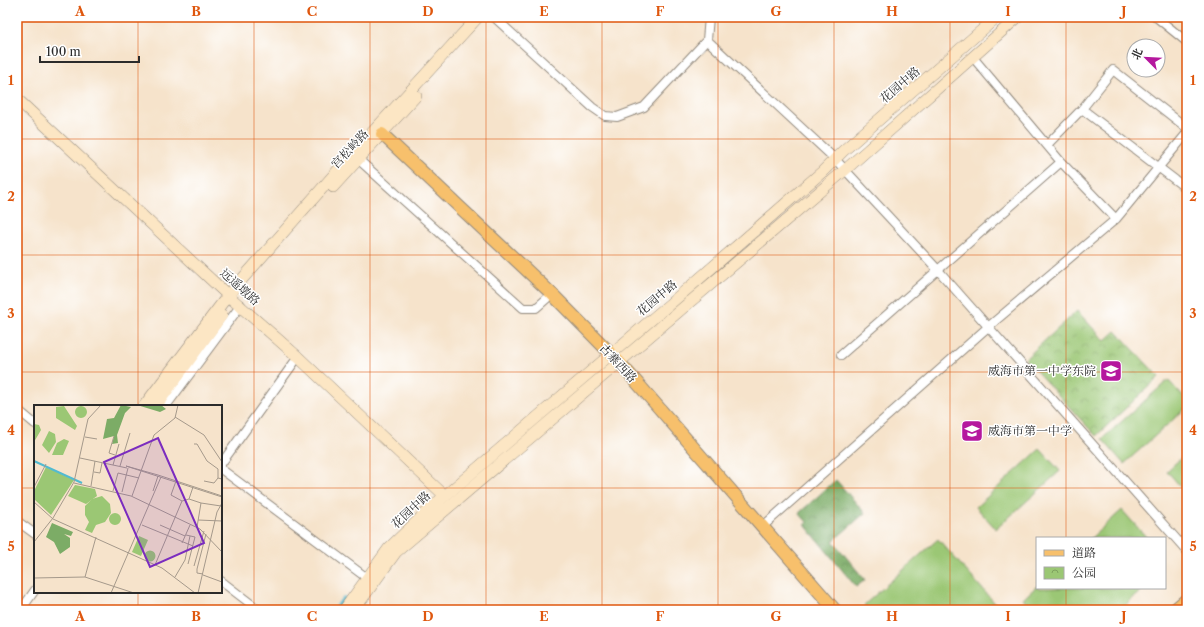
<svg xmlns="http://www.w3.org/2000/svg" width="1204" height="627" viewBox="0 0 1204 627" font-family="'Libre Caslon Text','Noto Serif SC',serif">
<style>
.green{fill:#9bc774;stroke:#637950}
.forest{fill:url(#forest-crowns);stroke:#546c48}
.park{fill:url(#park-crowns);stroke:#637950}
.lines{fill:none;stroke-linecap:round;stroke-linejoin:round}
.canal{stroke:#52bad0;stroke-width:7}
.street-casing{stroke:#90877b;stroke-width:10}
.secondary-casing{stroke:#90877b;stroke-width:12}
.primary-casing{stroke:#90877b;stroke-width:14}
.street{stroke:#fff;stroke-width:8}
.secondary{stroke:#fce6c4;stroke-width:11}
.primary{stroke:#f7c06c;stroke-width:12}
.grid{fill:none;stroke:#df570e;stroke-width:1;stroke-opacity:0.55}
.labels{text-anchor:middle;stroke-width:3;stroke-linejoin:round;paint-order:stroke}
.street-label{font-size:12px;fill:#2b2b2b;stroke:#fff}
.poi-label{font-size:12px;fill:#2b2b2b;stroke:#fff;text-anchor:end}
.inset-river{fill:none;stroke:#52bad0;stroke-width:2}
.inset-road{fill:none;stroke:#a5998b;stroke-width:1}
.view{fill:#7b2cbf;fill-opacity:0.15;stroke:#7b2cbf;stroke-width:2}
.inset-edge{fill:none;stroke:#2b2b2b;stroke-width:2}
.neatline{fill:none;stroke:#df570e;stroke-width:1.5}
.grid-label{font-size:13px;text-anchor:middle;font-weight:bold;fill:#df570e}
</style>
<defs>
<pattern id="forest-crowns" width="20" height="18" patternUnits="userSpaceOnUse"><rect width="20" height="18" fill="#7cac66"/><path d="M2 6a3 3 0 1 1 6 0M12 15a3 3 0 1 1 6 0" fill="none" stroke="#668c54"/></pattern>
<pattern id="park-crowns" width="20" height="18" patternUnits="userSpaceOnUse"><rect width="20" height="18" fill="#9bc774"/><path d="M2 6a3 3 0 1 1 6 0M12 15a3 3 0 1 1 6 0" fill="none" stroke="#7fa25f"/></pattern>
</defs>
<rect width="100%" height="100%" fill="#fff"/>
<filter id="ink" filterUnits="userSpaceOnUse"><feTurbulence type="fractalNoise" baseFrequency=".025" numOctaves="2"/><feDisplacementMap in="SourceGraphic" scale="8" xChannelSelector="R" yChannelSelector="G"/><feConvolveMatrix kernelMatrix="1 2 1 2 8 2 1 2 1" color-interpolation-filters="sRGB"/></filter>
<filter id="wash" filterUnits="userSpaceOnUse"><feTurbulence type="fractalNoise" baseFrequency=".012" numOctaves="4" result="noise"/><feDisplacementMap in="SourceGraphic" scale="16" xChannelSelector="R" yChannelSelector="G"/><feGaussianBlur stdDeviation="0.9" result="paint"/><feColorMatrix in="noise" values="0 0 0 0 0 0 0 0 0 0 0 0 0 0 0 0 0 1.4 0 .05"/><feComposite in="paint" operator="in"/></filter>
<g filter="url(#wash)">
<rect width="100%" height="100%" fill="#f6e3cb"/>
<path class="green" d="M1168 380 1187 401V407L1124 464 1102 439Z
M1040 449 1060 471 996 529 976 507Z
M1181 458 1187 465V494L1167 471Z
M1122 510 1147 538H1091Z
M938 539 1001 610H869L864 605Z
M1037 586V588H1144L1120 610H1032L1023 599Z"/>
<path class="forest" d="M836 480 865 513 833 541 865 580 856 587 805 525 807 522 799 513Z"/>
<path class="park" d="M1077 311 1105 341 1116 331 1159 377 1096 436 1025 359Z"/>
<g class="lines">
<path class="canal" d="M337 610 344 600"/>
</g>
</g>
<g filter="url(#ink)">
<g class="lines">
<g class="street-casing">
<path id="street" d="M494 17 592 107 605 116 617 117 644 107 707 40
M709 17 707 40 835 159 938 270 1187 551
M1156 17 1187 42
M976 61 1061 162 1116 219
M1082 109 1187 189
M1047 145 1082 109 1113 70 1187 128
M359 160 523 308H536L552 294
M841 355 1061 162
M166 406 241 305
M17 409 35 424
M221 464 298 357
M221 469 367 578
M17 521 35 534
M762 527 988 327 1116 219 1187 133
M221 581 259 610
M21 610 35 590"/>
</g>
<g class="secondary-casing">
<path id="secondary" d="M17 99 233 300 298 357 445 496
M333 187 416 96
M144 406 229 294 348 159 478 17
M156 406 222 315
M344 610 389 548 433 506 692 285 822 172 843 151 997 17
M354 610 396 552 845 170 1018 17"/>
</g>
<g class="primary-casing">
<path id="primary" d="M382 134 552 294 619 362 835 610
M1174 610 1187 599"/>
</g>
<use href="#street" class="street"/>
<use href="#secondary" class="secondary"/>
<use href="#primary" class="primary"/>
</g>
</g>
<path class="grid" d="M138 17V406M254 17V610M370 17V610M486 17V610M602 17V610M718 17V610M834 17V610M950 17V610M1066 17V538M17 139H1187M17 255H1187M17 372H1187M17 488H35M221 488H1187M1066 588V610M138 592V610"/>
<defs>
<g id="school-square" transform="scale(1.15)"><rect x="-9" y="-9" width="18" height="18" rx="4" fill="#b5179e" stroke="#fff"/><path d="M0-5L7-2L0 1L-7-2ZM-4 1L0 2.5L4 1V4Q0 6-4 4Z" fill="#fff"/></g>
</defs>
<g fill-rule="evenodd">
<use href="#school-square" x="1111" y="371"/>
<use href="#school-square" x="972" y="431"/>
</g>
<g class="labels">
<g class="street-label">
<text transform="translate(900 85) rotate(-41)" y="4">花园中路</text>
<text transform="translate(350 149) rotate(-47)" y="4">宫松岭路</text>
<text transform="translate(240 287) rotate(42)" y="4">远遥墩路</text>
<text transform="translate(657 298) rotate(-40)" y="4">花园中路</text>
<text transform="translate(618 363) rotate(47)" y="4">古寨西路</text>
<text transform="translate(411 510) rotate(-43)" y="4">花园中路</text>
</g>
<g class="poi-label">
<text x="1096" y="375">威海市第一中学东院</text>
<text x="988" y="435" text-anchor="start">威海市第一中学</text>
</g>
</g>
<g transform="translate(34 405)">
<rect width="188" height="188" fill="#f6e3cb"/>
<path d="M41 7a6 6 0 1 1 12 0a6 6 0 1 1-12 0ZM0 19 5 20 7 25 0 37ZM12 62 40 75 17 110 0 94V86ZM68 91 76 99 77 108 71 117 62 120 58 128 51 125 55 117 51 110V101L58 94ZM75 114a6 6 0 1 1 12 0a6 6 0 1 1-12 0ZM105 131 114 135 107 151 98 147ZM110.5 151a5.5 5.5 0 1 1 11 0a5.5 5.5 0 1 1-11 0Z" fill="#9bc774"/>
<path d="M87 0 97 2 91 8 83 30 84 38 78 39 80 31 69 34 73 14 80 13ZM103 0H127L132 4 126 7ZM18 118 39 127 37 131 30 129 36 133V142L26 149 20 137 12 132Z" fill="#7cac66"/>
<path d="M30 1 43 21 41 25 22 13V2ZM15 26 21 29 22 37 15 48 8 40ZM30 34 35 36 29 50H18L23 38ZM41 80 61 84 63 91 52 99 34 91Z" fill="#9bc774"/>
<path class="inset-river" d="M0 56 48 78"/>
<path class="inset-road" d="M141 12 170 30 188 57M80 31 75 48 81 50M51 32 63 34M160 39H163L173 56 184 64V73L188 74M46 53 93 63M79 60 85 39M86 61 96 28M60 67 66 68 68 58M142 76 137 90 148 96M170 76 180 78 184 73M40 78 97 91 166 124 188 147M57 81 61 56M0 82 12 59M79 86 84 68 105 73M119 86 124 71M88 87 94 63M98 91 120 30 141 13 144 0M188 91 124 70 92 61 188 92M155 94 167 98M0 97 19 114 128 163 161 188M164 115 188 116M108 120 159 141M126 120 151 131M163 122 167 98 187 101M152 130 161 132 154 159M0 137 19 113 40 77 54 14 67 0M148 138 156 120M121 160 148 96 155 94 159 82M160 161 170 126M169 169 163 168V164L172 129M169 170 188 177M51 172 62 132M141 172 151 155 156 131M0 173 51 172 100 188M77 188 127 72M164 188 183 107 188 98"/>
<path class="view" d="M124 33 170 138 116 162 70 57Z"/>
<rect width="188" height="188" class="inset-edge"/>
</g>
<rect width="1204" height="627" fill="none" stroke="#fff" stroke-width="44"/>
<rect x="1036" y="537" width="130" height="52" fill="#ffffff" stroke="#aaaaaa"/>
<rect x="1044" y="550" width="20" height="6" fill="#f7c06c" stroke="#aaaaaa"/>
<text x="1072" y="557" font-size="12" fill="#2b2b2b">道路</text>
<rect x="1044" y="567" width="20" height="12" fill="url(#park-crowns)" stroke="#aaaaaa"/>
<text x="1072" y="577" font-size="12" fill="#2b2b2b">公园</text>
<g transform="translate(1146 58) rotate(294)"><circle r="19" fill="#ffffff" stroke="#aaaaaa"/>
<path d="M0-3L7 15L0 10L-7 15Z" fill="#b5179e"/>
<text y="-6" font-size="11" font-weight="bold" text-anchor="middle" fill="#2b2b2b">北</text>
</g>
<path d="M40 56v6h99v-6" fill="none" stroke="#2b2b2b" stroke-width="2"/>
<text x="46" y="56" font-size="12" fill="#2b2b2b" stroke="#ffffff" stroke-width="3" paint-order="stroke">100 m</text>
<rect x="22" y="22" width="1160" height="583" class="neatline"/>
<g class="grid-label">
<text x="80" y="16">A</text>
<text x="196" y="16">B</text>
<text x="312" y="16">C</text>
<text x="428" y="16">D</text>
<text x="544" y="16">E</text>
<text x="660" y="16">F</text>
<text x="776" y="16">G</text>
<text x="892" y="16">H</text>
<text x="1008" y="16">I</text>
<text x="1124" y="16">J</text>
<text x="11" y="85">1</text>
<text x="1193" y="85">1</text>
<text x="11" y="201">2</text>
<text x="1193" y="201">2</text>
<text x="11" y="318">3</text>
<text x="1193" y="318">3</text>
<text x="11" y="435">4</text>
<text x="1193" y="435">4</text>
<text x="11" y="551">5</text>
<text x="1193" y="551">5</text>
<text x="80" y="621">A</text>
<text x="196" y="621">B</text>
<text x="312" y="621">C</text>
<text x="428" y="621">D</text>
<text x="544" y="621">E</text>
<text x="660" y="621">F</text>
<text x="776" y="621">G</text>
<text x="892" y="621">H</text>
<text x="1008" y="621">I</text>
<text x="1124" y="621">J</text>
</g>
</svg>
